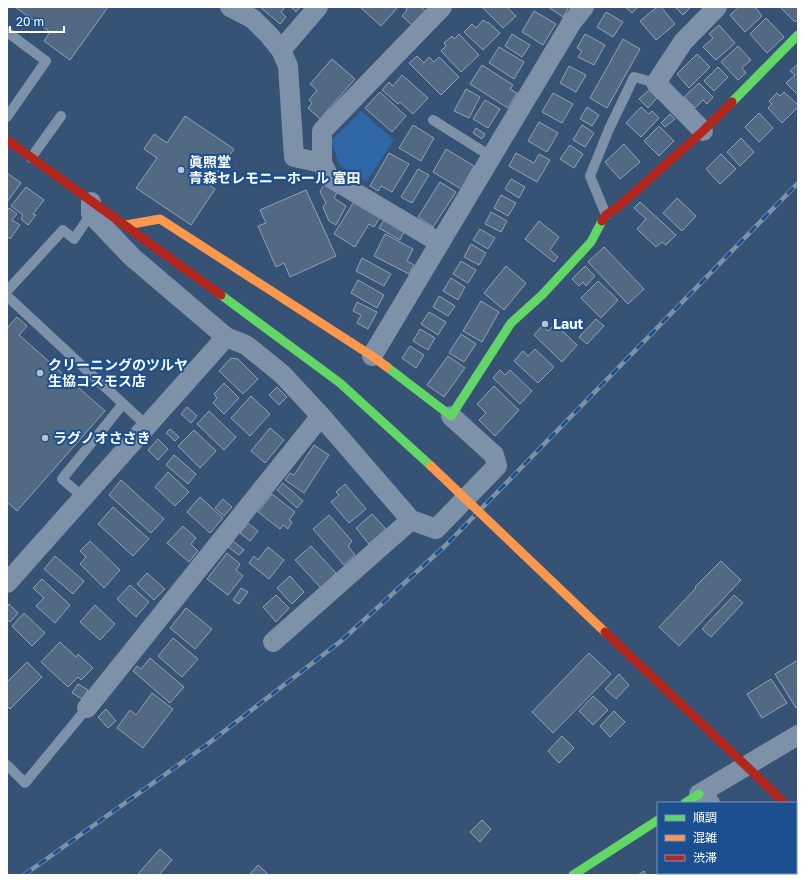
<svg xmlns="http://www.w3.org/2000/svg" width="805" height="882" viewBox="0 0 805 882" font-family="'Golos Text','Noto Sans JP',sans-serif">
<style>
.green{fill:#2f66a5}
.building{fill:#526984;stroke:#92a2b6}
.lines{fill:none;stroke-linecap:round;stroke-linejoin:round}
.lane{stroke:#7d92a8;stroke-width:10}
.street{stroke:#7d92a8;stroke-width:20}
.fast{stroke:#63d668;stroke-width:9}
.slow{stroke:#ff974d;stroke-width:9}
.jam{stroke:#b3261e;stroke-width:9}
.rail-casing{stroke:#7e92a7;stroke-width:4.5}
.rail{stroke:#1b4f8f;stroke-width:3;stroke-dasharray:9;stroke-linecap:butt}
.slow-bridge{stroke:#ff974d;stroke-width:9}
.jam-bridge{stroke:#b3261e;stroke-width:9}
.poi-dot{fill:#b9c2ce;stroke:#1b4f8f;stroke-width:1.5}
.labels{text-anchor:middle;stroke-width:4;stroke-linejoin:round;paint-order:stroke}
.poi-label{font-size:14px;font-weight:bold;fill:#fff;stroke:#1b4f8f;text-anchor:start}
</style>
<rect width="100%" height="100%" fill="#365274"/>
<path class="green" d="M361 111 394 140 367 181 340 166 331 141Z"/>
<path class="building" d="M15 7H108L70 60 44 41 50 32Z
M260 7H285L281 12 286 17 280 24Z
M291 7H300L296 12Z
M360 7H398L381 26Z
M407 7H421L426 12 413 26 402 16 407 10 406 9Z
M482 7H507L516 16 503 28Z
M548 7H569L563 17Z
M625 7H638L632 13Z
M657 7H661L675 24 656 40 640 21Z
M675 7H691L683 15Z
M739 7H755L762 16 745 32 730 15Z
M780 7H798V19L795 22Z
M534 11 556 24 543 45 522 32Z
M606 12 623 22 613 37 597 27Z
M766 18 784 37 767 53 750 34Z
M483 20 487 23 488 22 500 33 483 50 464 32 472 24 476 28Z
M719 25 735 43 716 60 703 47 713 38 709 34Z
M459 34 479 55 461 72 441 51 446 46 444 43 452 36 454 39Z
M512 34 530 45 522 57 505 46Z
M585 34 605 45 594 65 578 57 582 51 577 48Z
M623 39 640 49 607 108 590 98Z
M738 46 751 60 742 68 746 73 738 80 721 62Z
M499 47 524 62 514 79 489 63Z
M697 54 710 67 689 88 677 74Z
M417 56 424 63 429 57 434 62 439 57 459 77 441 95 409 63Z
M332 59 355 79 320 119 308 108 312 103 309 100 317 90 310 84Z
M798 64V95L786 83 795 75 790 71Z
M482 65 513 85 510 89 517 93 508 108 470 84Z
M569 66 586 75 576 92 560 83Z
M718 67 728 77 714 91 704 81Z
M402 75 428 98 413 114 400 102 398 104 382 90 389 82 393 86Z
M699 83 713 97 707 104 703 100 695 108 684 97Z
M466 89 480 97 469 118 454 111Z
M649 90 657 98 648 108 639 99Z
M380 92 406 116 392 132 365 108Z
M784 92 798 105V107L782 123 768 108 772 104 769 101 777 93 780 96Z
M553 93 573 104 562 123 542 112Z
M485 100 500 109 488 128 473 119Z
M587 107 599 115 592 126 580 119Z
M641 107 649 114 652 111 659 118 641 137 626 123Z
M759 113 773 128 759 142 745 127Z
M670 114 675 119 665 127 661 123Z
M185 116 234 149 209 185 215 189 191 225 136 188 157 158 144 149 154 134 167 143Z
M539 122 558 133 547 152 528 141Z
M413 125 434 138 421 161 399 148Z
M582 125 594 133 585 147 573 140Z
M659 126 674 141 659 156 644 141Z
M476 128 485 134 482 139 473 133Z
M741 138 754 152 740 166 727 152Z
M624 144 640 162 620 179 605 162Z
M570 145 583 154 574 168 560 159Z
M446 149 474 166 461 189 433 172Z
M389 153 409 164 392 192 381 186 378 191 370 186Z
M516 153 534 163 539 154 550 160 537 182 509 166Z
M721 154 736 169 720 184 706 169Z
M418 169 429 175 412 203 401 197Z
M7 173 21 183 7 202Z
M511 179 525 187 519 198 505 189Z
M440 182 456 192 433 227 418 217Z
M324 184 338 191 334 198 346 206 336 225 329 221 323 207 326 203 320 192Z
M26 187 44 200 33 214 36 215 28 225 21 219 23 215 11 206Z
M306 190 336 256 290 277 284 263 276 267 258 226 266 223 260 210Z
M501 195 516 203 508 216 494 208Z
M677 198 696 216 682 231 663 213Z
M355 200 381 216 374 227 369 224 355 247 334 234Z
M640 202 676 235 666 245 662 242 656 247 637 229 646 219 634 208Z
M9 208 17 214 12 220 20 225 10 239 7 236V211Z
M491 212 507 221 501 232 485 224Z
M385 218 405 230 400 240 379 228Z
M539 221 559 237 550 250 558 257 554 262 525 239Z
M480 229 495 238 488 249 473 240Z
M385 234 413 249 407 261 414 265 409 274 374 256Z
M471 244 486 253 479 265 464 257Z
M604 247 644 289 628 304 588 262Z
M362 258 391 274 384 286 356 271Z
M461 261 476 270 468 283 453 274Z
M506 266 526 283 504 310 484 293Z
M585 266 595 276 586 286 583 282 579 286 572 279Z
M451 278 465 287 458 300 443 291Z
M358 280 384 295 377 308 351 293Z
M598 281 618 300 601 318 581 298Z
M439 296 455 306 448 316 433 307Z
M481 301 499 312 482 342 463 331Z
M357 302 377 312 368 329 357 323 361 315 353 311Z
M429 312 446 322 438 335 421 324Z
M17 317 27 326 19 335 105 411 17 511 7 502V328Z
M596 319 604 326 587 344 579 337Z
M555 324 577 345 562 362 534 335 542 326 548 331Z
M420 329 435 338 428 350 413 341Z
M461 334 476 344 464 362 449 353Z
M410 346 424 355 416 368 402 358Z
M535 349 554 367 538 383 514 361 523 351 528 356Z
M448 356 465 368 444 397 427 385Z
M231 358 238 359 258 379 243 394 219 371Z
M500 370 505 375 510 370 532 391 520 404 493 378Z
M224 383 239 398 224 414 213 403 217 398 214 394Z
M494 386 519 410 495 436 479 420 486 413 477 404Z
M277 387 287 397 279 405 269 395Z
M251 396 270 414 250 436 231 418Z
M187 407 197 416 191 423 181 414Z
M209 411 236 437 224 450 197 424Z
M270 428 284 440 265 463 251 451Z
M170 429 179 437 175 441 166 433Z
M194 430 216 451 200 468 178 446Z
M158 439 168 449 158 460 148 450Z
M314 445 329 455 304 493 285 480 290 473 294 475Z
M174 455 196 474 188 484 166 465Z
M168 472 189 492 175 506 155 487Z
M121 480 164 519 151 533 109 495Z
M283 483 303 501 297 508 277 490Z
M345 484 366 509 349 523 331 502 339 495 336 492Z
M272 494 295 512 289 520 292 522 288 529 283 525 280 529 258 512Z
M200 497 223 518 210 533 187 512Z
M223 499 232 507 224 516 215 508Z
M113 507 149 539 133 556 98 524Z
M372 514 386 529 369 544 356 528Z
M329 515 352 541 348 546 355 555 344 565 313 529Z
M248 523 258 531 250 541 240 533Z
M183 526 196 538 191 544 198 551 189 562 167 543Z
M90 541 120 570 104 588 80 564 86 557 80 551Z
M233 541 244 550 239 555 228 547Z
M311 546 336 573 321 588 295 560Z
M268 547 284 560 269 579 249 563 254 556 258 560Z
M227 553 240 564 236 570 243 576 228 595 207 579Z
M55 556 84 581 73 594 44 569Z
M721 561 741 580 679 646 659 627 696 588 695 587Z
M147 573 165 589 154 600 137 584Z
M290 576 304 592 292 604 277 588Z
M42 579 70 605 55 623 36 606 44 598 33 588Z
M130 585 149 602 136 617 117 599Z
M241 588 248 592 239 604 233 600Z
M276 595 289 608 276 622 263 607Z
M734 595 743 603 711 637 702 629Z
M9 604 18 613 10 622 7 619V607Z
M95 605 115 624 100 640 80 622Z
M186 608 212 629 195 649 170 628Z
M24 613 45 633 32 646 12 626Z
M173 638 198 659 182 677 158 656Z
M60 642 76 657 78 654 93 668 81 680 78 677 68 687 41 662Z
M589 653 611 674 553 733 532 712Z
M150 658 184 687 170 703 133 671 137 666 141 669Z
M798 660V706L796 708 775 674Z
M27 662 42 677 10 709 7 706V682Z
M619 674 629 685 616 699 605 689Z
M771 679 787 703 762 718 747 694Z
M78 684 88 690 82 699 72 693Z
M152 693 173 709 143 748 117 728 130 710 136 715Z
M593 696 608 710 593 725 579 711Z
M106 709 116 721 108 728 98 717Z
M614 711 625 722 610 737 600 726Z
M562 736 574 748 559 763 548 751Z
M482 820 491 829 480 842 470 832Z
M160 849 172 860 159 875H137Z
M258 865 269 875H249Z
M644 871 646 875H638Z
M707 873H741L743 875H709Z"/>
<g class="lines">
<path class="lane" d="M7 32 46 61 7 117
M433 120 492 157
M31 158 61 116
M606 215 590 176 609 129 634 77 656 83
M7 291 63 230 74 239 91 214
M7 296 147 426
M83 497 62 479 123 404
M7 765 25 783 87 708"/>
<path class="street" d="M230 7 253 19 269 35 281 50 288 66 294 157 322 163
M281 50 318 7
M703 131 656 83 683 42 717 7
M440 243 329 177 322 163V131L442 7
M226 337 246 345 282 374 321 416 411 520 273 642
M372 356 572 22 584 7
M411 520 436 529 497 466 494 455 451 416
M7 583 226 337 132 257 91 214V202
M87 708 321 416
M710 803 699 794 798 735
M793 873 795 875"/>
<path class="fast" d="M732 102 798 35
M221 295 340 383 431 466
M387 367 451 416 511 323 542 295 591 242 602 221
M685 803 699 794
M573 875 658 820"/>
<path class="slow" d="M126 225 160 219 372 356 387 367
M796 814 798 816"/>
<path class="jam" d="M7 140 221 295
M602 221 606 215 619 206 703 131 732 102
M762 781 784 803"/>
<g class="rail-casing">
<path id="rail" d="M24 875 205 746 341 641 446 545 798 183"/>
</g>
<use href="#rail" class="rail"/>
<path class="slow-bridge" d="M431 466 605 632"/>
<path class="jam-bridge" d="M605 632 762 781"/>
</g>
<g class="poi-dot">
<circle cx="181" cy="170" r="4"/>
<circle cx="545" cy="324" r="4"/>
<circle cx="40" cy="373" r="4"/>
<circle cx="45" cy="438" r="4"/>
</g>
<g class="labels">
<g class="poi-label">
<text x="189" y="167">眞照堂<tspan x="189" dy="16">青森セレモニーホール 富田</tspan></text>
<text x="553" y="329">Laut</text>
<text x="48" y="370">クリーニングのツルヤ<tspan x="48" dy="16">生協コスモス店</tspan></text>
<text x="53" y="443">ラグノオささき</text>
</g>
</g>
<rect width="805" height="882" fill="none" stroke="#ffffff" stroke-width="16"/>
<rect x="657" y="802" width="140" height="72" fill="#1b4f8f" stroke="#7695bc"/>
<rect x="665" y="815" width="20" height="6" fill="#63d668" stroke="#7695bc"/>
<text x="693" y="822" font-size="12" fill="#ffffff">順調</text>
<rect x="665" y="835" width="20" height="6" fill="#ff974d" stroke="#7695bc"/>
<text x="693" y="842" font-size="12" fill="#ffffff">混雑</text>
<rect x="665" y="855" width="20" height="6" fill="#b3261e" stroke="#7695bc"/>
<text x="693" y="862" font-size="12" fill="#ffffff">渋滞</text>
<path d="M10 26v6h54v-6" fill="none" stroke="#ffffff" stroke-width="2"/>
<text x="16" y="26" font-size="12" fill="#ffffff" stroke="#1b4f8f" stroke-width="3" paint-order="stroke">20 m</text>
</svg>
